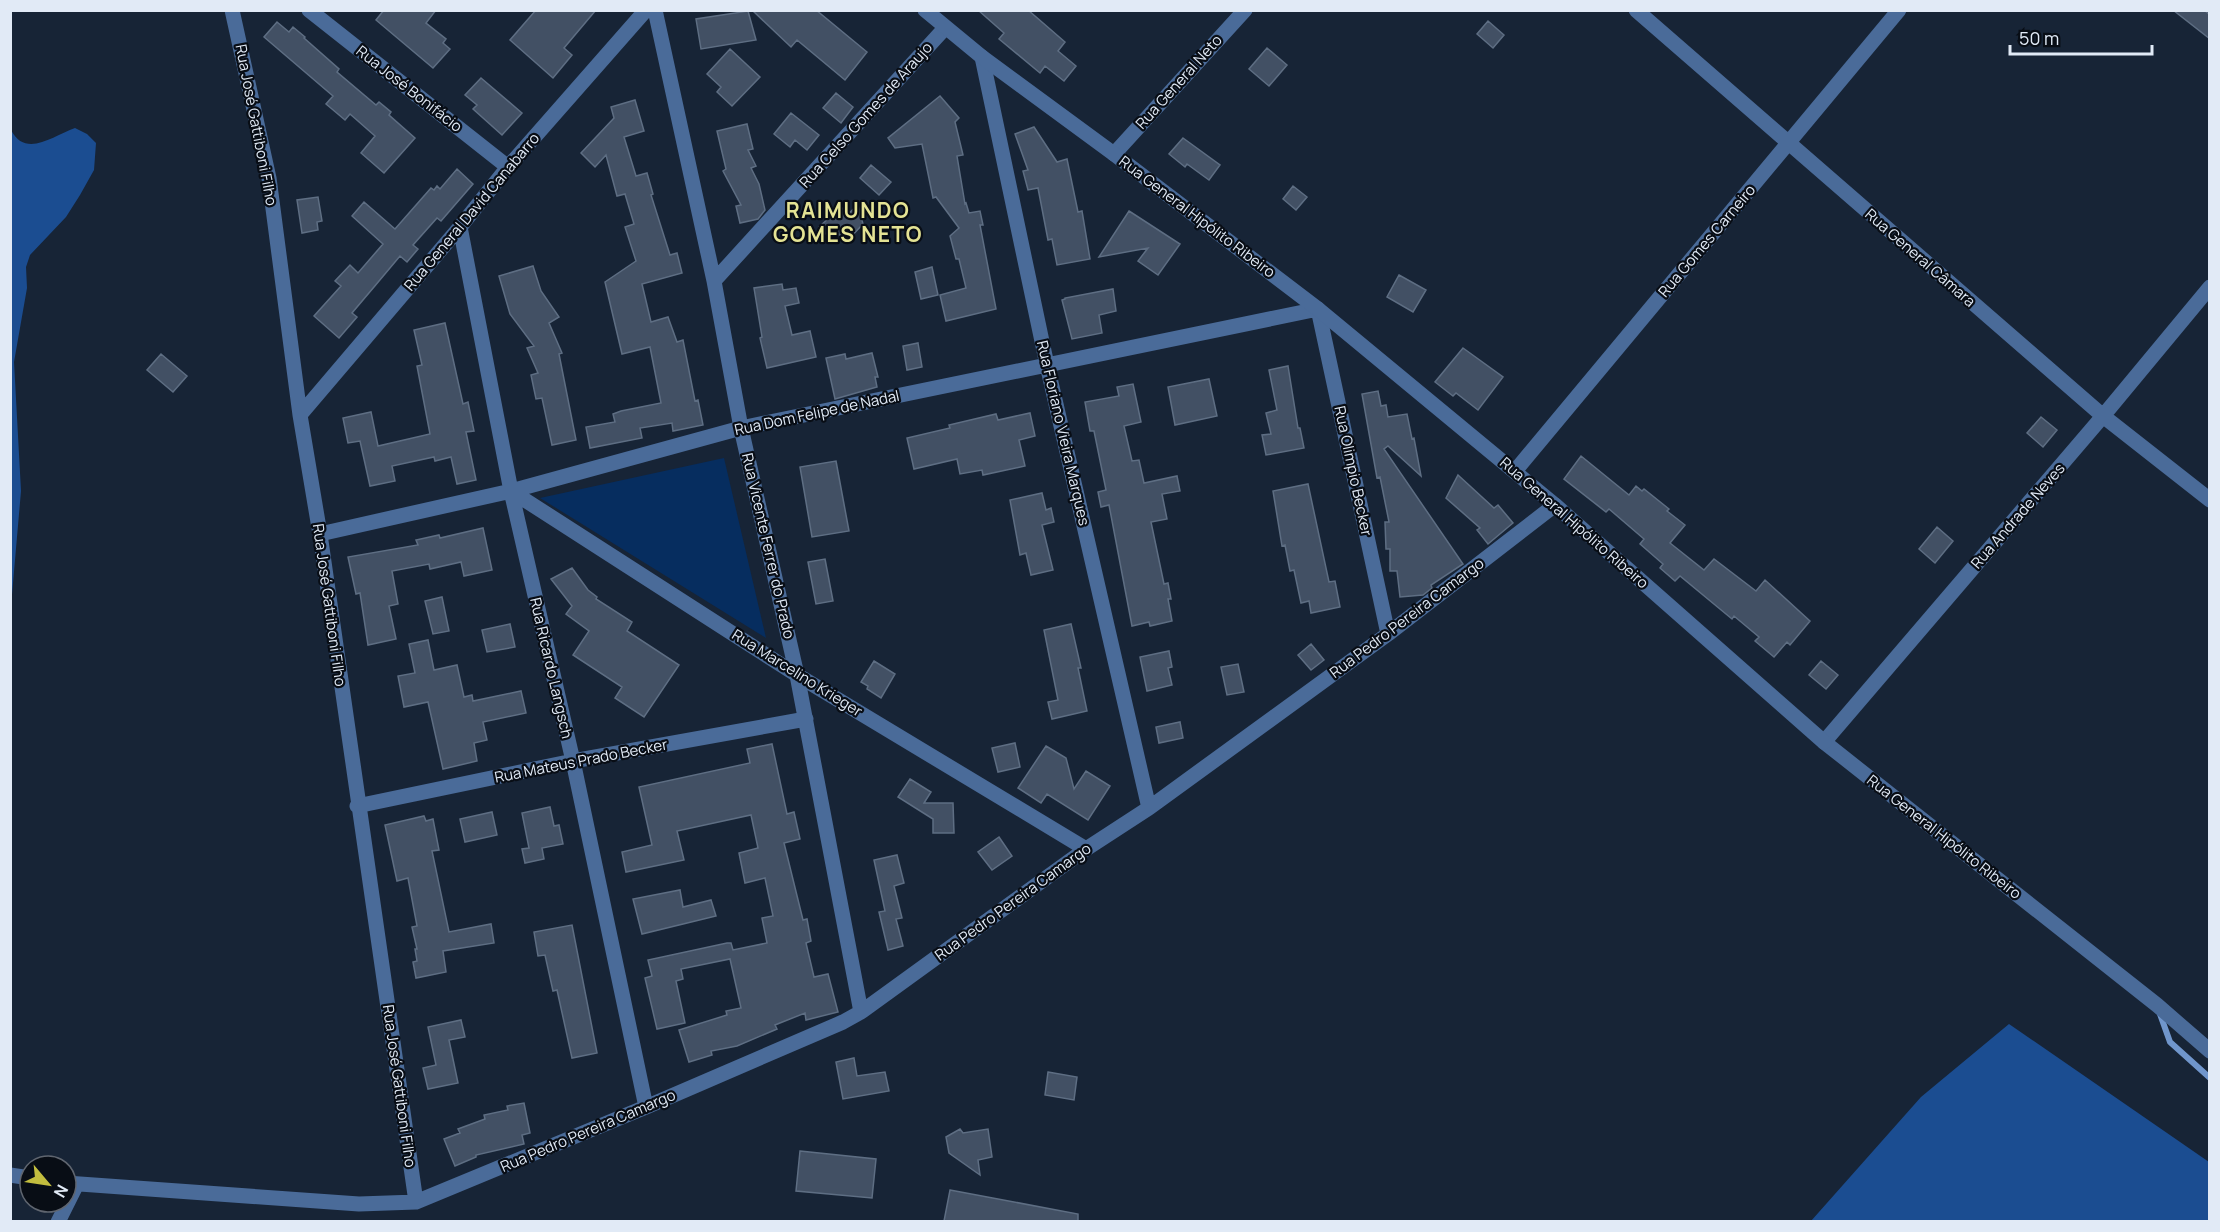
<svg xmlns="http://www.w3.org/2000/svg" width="2220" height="1232" viewBox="0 0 2220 1232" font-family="Manrope,sans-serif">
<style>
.green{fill:#062d5f}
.forest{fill:#1b4d91}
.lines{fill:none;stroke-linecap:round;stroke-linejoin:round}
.stream{stroke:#7096cc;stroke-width:6}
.building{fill:#425064;stroke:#5e6e83;stroke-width:1.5}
.minor{stroke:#4a6b99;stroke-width:15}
.tertiary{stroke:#4a6b99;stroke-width:15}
.labels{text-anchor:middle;stroke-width:4.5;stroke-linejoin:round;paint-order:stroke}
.street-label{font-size:15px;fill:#e1eaf6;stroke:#080d15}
.district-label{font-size:21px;font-weight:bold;letter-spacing:1.5px;fill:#e4e394;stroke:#080d15}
</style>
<rect width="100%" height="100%" fill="#172436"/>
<path class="green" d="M724 458 766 638 540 498Z"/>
<path class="forest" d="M75 128 87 134 96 143 94 170 80 195 66 217 30 255 26 267 27 288 14 362 21 491 11 606V130C26 159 54 135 75 128Z
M2009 1024 2209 1162V1221H1811L1921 1097Z"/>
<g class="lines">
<path class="stream" d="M2160 1014 2170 1042 2210 1078"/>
</g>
<path class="building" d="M384 10H436L426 23 446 39 443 43 450 49 433 68 376 20Z
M536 10H596L564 48 572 55 553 78 510 40Z
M752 10H816L867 52 845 80 797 40 791 47Z
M978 10H1028L1065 42 1058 51 1076 66 1064 81 1045 66 1040 73 999 39 1004 33Z
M2173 10H2204L2210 15V39Z
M748 11 756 40 701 49 696 19Z
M1488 21 1504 35 1493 48 1477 34Z
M277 22 289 32 293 27 305 37 304 38 339 69 337 72 376 105 379 102 391 112 389 115 415 138 384 173 361 153 375 136 350 114 345 120 326 104 333 96 264 37Z
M1267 48 1287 65 1269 86 1249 69Z
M730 49 760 77 732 106 717 92 721 87 707 74Z
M481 78 522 113 502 135 473 109 477 105 465 95Z
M836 93 853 107 841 123 823 108Z
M940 96 959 118 955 122 963 155 957 156 965 204 966 203 969 213 980 211 983 225H980L996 309 946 321 940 295 966 288 959 259H956L950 236 959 228 936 197 933 198 922 144 895 148 888 138Z
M635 100 644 131 624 137 636 176 647 173 653 194 651 195 670 255 677 253 682 273 642 284 651 322 668 317 677 342 683 340 695 401 698 400 703 425 673 431 672 423 640 428 642 438 590 448 586 427 615 422 613 414 621 411 661 403 650 347 622 354 605 282 636 261 625 227 634 224 625 194 617 196 606 155 595 167 581 153 614 118 611 107Z
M791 113 819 135 807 150 795 140 790 147 774 134Z
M747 124 753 149 748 150 756 166 751 168 759 184 765 210 758 219 740 223 736 206 741 205 723 171 726 169 717 131Z
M1034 127 1057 162 1067 159 1078 212 1082 211 1090 259 1057 265 1052 239 1048 240 1038 188 1028 190 1023 171 1028 170 1015 134Z
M1183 138 1220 165 1209 180 1187 164 1185 167 1169 154Z
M871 165 891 182 879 195 860 178Z
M457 169 473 184 441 221 437 218 413 245 418 249 407 262 400 256 374 287 352 313 357 317 339 338 314 316 341 286 335 281 350 265 358 273 383 244 352 216 364 202 395 229 431 188 434 190 437 186 440 189Z
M1293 186 1307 197 1296 210 1283 199Z
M318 197 322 221 317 222 318 230 302 233 297 200Z
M858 205 863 224 846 242 838 234 832 240 819 227 841 207 848 214Z
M1129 211 1180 244 1158 275 1138 261 1148 248 1099 257Z
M533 266 541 291 559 317 549 323 562 353 559 354 576 440 552 445 542 398 536 399 531 375 538 373 527 348 534 346 510 314 499 276Z
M932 267 938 295 921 299 915 272Z
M1399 275 1426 290 1413 312 1387 297Z
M782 284 783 290 796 288 799 303 785 306 792 335 810 331 816 357 767 368 760 338 762 337 754 288Z
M1113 289 1116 311 1099 315 1102 333 1072 339 1062 300 1065 299V298Z
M445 323 463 404 468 402 474 431 466 432 476 480 457 484 451 457 435 461 434 457 392 466 395 481 370 486 360 441 348 443 343 418 371 412 378 446 430 434 417 366 422 365 414 330Z
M918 343 922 367 907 370 903 346Z
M1463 348 1503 377 1478 410 1456 393 1453 396 1435 382Z
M872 353 878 377H875L877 387 835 399 826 358 845 354 846 359Z
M161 354 187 376 173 392 147 370Z
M1288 366 1298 428H1300L1304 448 1266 455 1262 435 1271 434 1266 413 1277 410 1269 370Z
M1209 379 1217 416 1175 425 1168 387Z
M1133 384 1141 422 1124 426 1132 461 1139 460 1144 483 1177 476 1180 491 1162 494 1167 519 1151 522 1164 584 1168 583 1171 599H1168L1172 621 1150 626 1149 622 1132 626 1109 505 1101 507 1098 492 1106 490 1094 431H1090L1085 402 1119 396 1117 387Z
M1378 391 1381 406 1386 405 1388 417 1407 414 1412 439 1414 438 1421 476 1388 446 1384 449 1463 564 1431 585 1432 588 1423 595 1400 597 1397 571H1390V549H1386L1385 522H1389L1380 477 1377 478 1362 394Z
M1030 413 1035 436 1019 440 1025 466 983 475 982 470 960 474 957 459 914 469 907 438 950 428 949 425 996 414 998 420Z
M2041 417 2057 430 2043 447 2027 433Z
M1581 456 1629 495 1636 486 1642 491 1644 489 1669 509 1667 511 1685 525 1670 543 1704 570 1714 559 1756 591 1765 580 1810 621 1790 645 1787 642 1774 657 1755 641 1759 637 1734 616 1732 619 1680 576 1675 581 1660 568 1663 564 1640 544 1644 539 1609 509 1606 512 1564 479Z
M836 461 849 531 812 537 800 467Z
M1458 475 1494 508 1498 505 1513 523 1488 544 1477 530 1480 528 1446 498Z
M1308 484 1329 582 1335 581 1340 607 1311 613 1309 601 1301 603 1294 570 1290 571 1285 545 1282 546 1273 491Z
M1042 493 1046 510 1051 508 1054 522 1042 525 1053 570 1031 575 1026 553 1020 555 1010 500Z
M1937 527 1953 541 1935 563 1919 549Z
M483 528 492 570 464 576 461 562 430 569 429 564 392 571 398 604 389 606 396 639 368 645 360 593 356 594 348 557 418 545 416 540 439 535 440 538Z
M825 559 833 601 816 604 808 562Z
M572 568 588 590 597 597 596 599 632 622 627 631 679 665 644 717 615 698 622 687 573 655 589 631 566 614 572 606 551 579Z
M442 597 449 631 433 634 425 601Z
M510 624 515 647 487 652 482 630Z
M1071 624 1081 668H1078L1087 711 1052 719 1048 702 1058 700 1044 630Z
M428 640 434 670 457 665 464 697 472 695 473 701 521 691 526 713 483 722 487 740 474 743 477 761 443 769 428 702 404 707 398 676 415 673 409 644Z
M1311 644 1324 660 1311 670 1298 655Z
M1169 651 1172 667 1168 668 1172 685 1147 691 1140 657Z
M874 661 895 674 881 698 867 689 868 686 861 682Z
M1821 661 1838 675 1826 689 1809 675Z
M1238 664 1244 692 1227 695 1221 667Z
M1180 722 1183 738 1159 743 1156 727Z
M1015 743 1020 767 998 772 992 748Z
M772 744 787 814 794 812 800 839 784 843 803 920 807 919 811 941 806 943 814 977 828 974 838 1012 806 1020 805 1013 775 1025 777 1029 737 1046 711 1051 712 1055 689 1062 679 1030 727 1015 726 1011 741 1008 730 959 681 969 683 979 676 981 685 1023 657 1029 645 978 652 976 648 960 727 943H731L733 950 767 943 762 918 773 916 765 878 745 883 739 853 758 848 751 815 677 831 684 860 626 872 622 852 652 845 639 787 750 763 747 749Z
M1046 746 1066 758 1074 789 1086 771 1110 786 1088 820 1047 794 1041 803 1018 788Z
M910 779 931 792 924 803H953L954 833H933V819L898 797Z
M550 807 554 826 559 825 563 844 542 848 544 859 525 863 522 849 529 848 522 813Z
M492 812 497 835 465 842 460 819Z
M424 816 426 821 433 819 439 850 432 851 449 932 491 924 494 943 443 951 446 972 416 978 413 962 417 961 415 949H417L412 927 417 926 408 878 397 881 385 825Z
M999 837 1012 856 992 870 978 852Z
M897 855 904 883 894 886 902 918 896 919 903 946 888 950 879 912 885 911 874 860Z
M680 890 683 907 711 900 716 916 642 934 633 899Z
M572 925 597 1053 572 1058 557 990 553 991 545 955 538 956 534 932Z
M461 1020 465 1037 449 1040 458 1083 428 1089 423 1068 436 1065 428 1027Z
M854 1058 857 1076 885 1072 889 1091 843 1099 836 1062Z
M1048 1072 1077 1077 1074 1100 1045 1095Z
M524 1103 530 1133 522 1135 524 1144 476 1155V1157L455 1166 444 1139 460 1133 458 1129 485 1119 484 1115 508 1110 507 1106Z
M960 1129 963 1133 988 1129 992 1157 978 1160 980 1175 949 1153 946 1137Z
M800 1151 876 1159 872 1198 796 1191Z
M950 1190 1078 1214V1221H944Z"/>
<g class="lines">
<path class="minor" d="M232 10 269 178 300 415 320 534 416 1202
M309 10 508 167
M655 10 714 281 741 428 797 675 861 1012
M1636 10 2103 416 2210 500
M982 57 1047 365 1149 808
M1114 154 1245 10
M460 227 511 491 573 761 646 1107
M714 281 945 28
M2210 287 2103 416 1824 742 2157 1005 2210 1051
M300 415 460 227 508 167 646 10
M1515 471 1899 10
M511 491 797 675 1086 849
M320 534 511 491 741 428 1318 309 1388 634
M357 806 573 761 806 719
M10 1175 30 1178
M66 1183 359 1204 416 1202 646 1107 843 1022 861 1012 1086 849 1149 808 1388 634 1555 505
M58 1222 77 1184"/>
<path class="tertiary" d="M925 10 982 57 1114 154 1318 309 1555 505 1824 742"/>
</g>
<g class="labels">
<g class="street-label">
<text transform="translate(1179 82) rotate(-48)" y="5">Rua General Neto</text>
<text transform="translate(409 89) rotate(38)" y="5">Rua José Bonifácio</text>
<text transform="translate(866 115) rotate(-48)" y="5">Rua Celso Gomes de Araujo</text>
<text transform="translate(256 125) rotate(79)" y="5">Rua José Gattiboni Filho</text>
<text transform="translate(472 212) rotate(-50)" y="5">Rua General David Canabarro</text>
<text transform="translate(1197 217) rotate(37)" y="5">Rua General Hipólito Ribeiro</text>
<text transform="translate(1707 241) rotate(-50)" y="5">Rua Gomes Carneiro</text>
<text transform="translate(1920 258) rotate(41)" y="5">Rua General Câmara</text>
<text transform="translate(817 413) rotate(-12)" y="5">Rua Dom Felipe de Nadal</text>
<text transform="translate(1063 433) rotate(77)" y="5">Rua Floriano Vieira Marques</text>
<text transform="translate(1353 471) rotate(78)" y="5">Rua Olimpio Becker</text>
<text transform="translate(2018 516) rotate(-49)" y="5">Rua Andrade Neves</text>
<text transform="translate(1574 523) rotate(41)" y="5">Rua General Hipólito Ribeiro</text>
<text transform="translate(768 546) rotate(77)" y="5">Rua Vicente Ferrer do Prado</text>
<text transform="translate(329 605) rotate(82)" y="5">Rua José Gattiboni Filho</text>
<text transform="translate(1407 618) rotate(-37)" y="5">Rua Pedro Pereira Camargo</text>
<text transform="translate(551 668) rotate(77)" y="5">Rua Ricardo Langsch</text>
<text transform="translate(797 673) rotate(32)" y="5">Rua Marcelino Krieger</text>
<text transform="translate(581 761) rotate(-11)" y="5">Rua Mateus Prado Becker</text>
<text transform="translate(1944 837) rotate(38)" y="5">Rua General Hipólito Ribeiro</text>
<text transform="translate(1013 902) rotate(-36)" y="5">Rua Pedro Pereira Camargo</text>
<text transform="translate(399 1086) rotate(82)" y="5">Rua José Gattiboni Filho</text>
<text transform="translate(588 1131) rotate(-23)" y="5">Rua Pedro Pereira Camargo</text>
</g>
<g class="district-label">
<text x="848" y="218">RAIMUNDO<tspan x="848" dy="24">GOMES NETO</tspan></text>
</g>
</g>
<rect width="2220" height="1232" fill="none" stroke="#e1eaf6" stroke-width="24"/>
<g transform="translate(48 1184) rotate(119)"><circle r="28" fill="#080d15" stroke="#5f656f" stroke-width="1.5"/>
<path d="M0-4.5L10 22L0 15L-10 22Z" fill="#c2bd3f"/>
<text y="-9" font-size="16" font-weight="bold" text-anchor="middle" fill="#e1eaf6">N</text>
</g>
<path d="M2010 45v9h142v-9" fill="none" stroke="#e1eaf6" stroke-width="3"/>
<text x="2019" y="45" font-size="18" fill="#e1eaf6" stroke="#080d15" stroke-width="4.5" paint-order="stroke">50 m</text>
</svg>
